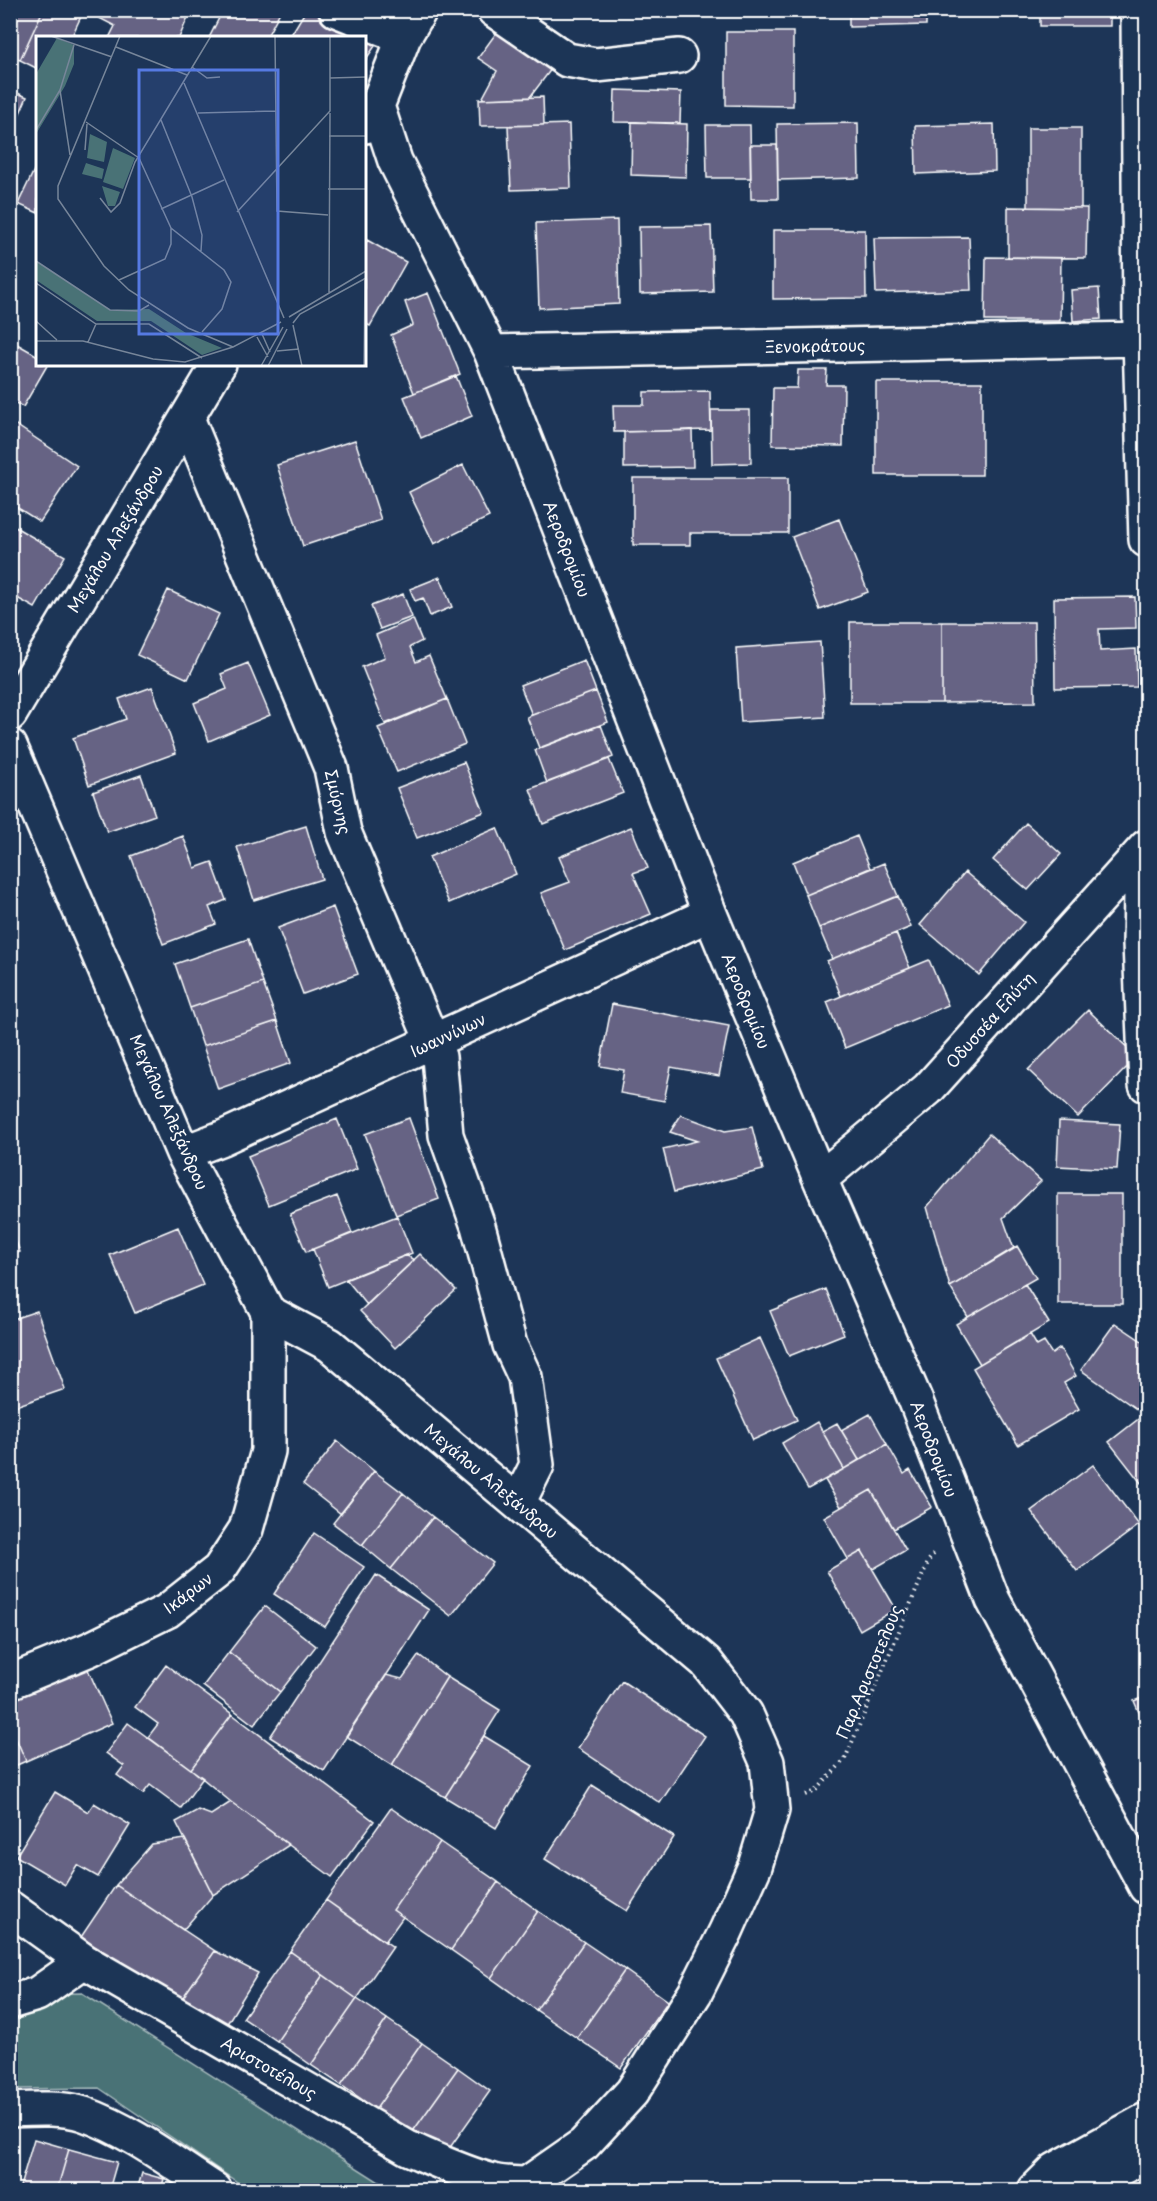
<svg xmlns="http://www.w3.org/2000/svg" width="1157" height="2201" viewBox="0 0 1157 2201" font-family="'Playpen Sans',sans-serif">
<style>
.green{fill:#497276;stroke:#a4b8ba;stroke-width:1.5}
.building{fill:#666484;stroke:#fff;stroke-width:1.5}
.lines{fill:none;stroke-linecap:round;stroke-linejoin:round}
.minor-casing{stroke:#fff;stroke-width:38}
.path{stroke:#fff;stroke-width:4;stroke-dasharray:1.5 4.5;stroke-linecap:butt}
.minor{stroke:#1d3557;stroke-width:33}
.labels{text-anchor:middle;stroke-width:4.5;stroke-linejoin:round;paint-order:stroke}
.street-label{font-size:16px;fill:#fff;stroke:#1d3557}
.inset-road{fill:none;stroke:#77869a;stroke-width:1.5}
.view{fill:#567ae2;fill-opacity:0.15;stroke:#567ae2;stroke-width:3}
.inset-edge{fill:none;stroke:#fff;stroke-width:3}
</style>
<rect width="100%" height="100%" fill="#1d3557"/>
<filter id="ink" filterUnits="userSpaceOnUse"><feTurbulence type="fractalNoise" baseFrequency=".0167" numOctaves="2"/><feDisplacementMap in="SourceGraphic" scale="12" xChannelSelector="R" yChannelSelector="G"/><feConvolveMatrix kernelMatrix="1 2 1 2 8 2 1 2 1" color-interpolation-filters="sRGB"/></filter>
<g filter="url(#ink)">
<path class="green" d="M82 1993 390 2189 393 2190H249L99 2088 11 2089 10 2002 37 1994Z"/>
<path class="building" d="M10 10H43L20 60 10 56Z
M43 10H84L71 38H38V69L20 60Z
M84 10H191L179 38H109L115 26Z
M223 10H281L266 38H209Z
M306 10H317L361 38H289Z
M849 10H926V25L849 27Z
M1040 10H1110V26H1040Z
M499 29 552 68 530 97 482 99 497 71 478 58Z
M726 32H793V106L726 105Z
M364 39 375 46 364 62Z
M10 90 27 97 10 136Z
M615 90 681 92 680 123 614 122Z
M543 97 544 125 480 126 479 99Z
M632 122 687 124 686 177 631 175Z
M858 123 859 178 778 180 777 124Z
M569 124 571 188 511 190 508 126Z
M994 124 995 171 916 174 915 126Z
M706 125H750L751 178H707Z
M1028 128H1081V208L1028 207Z
M750 145H777L778 199H751Z
M38 162V213L18 204Z
M1008 207 1087 208 1086 258 1008 257Z
M617 220 619 304 539 308 536 223Z
M711 226 713 292 640 294 639 227Z
M773 230H865L866 298 773 299Z
M969 237 971 290 876 293 874 238Z
M367 240 406 262 370 326 364 323V245Z
M986 257 1061 258 1060 321H985Z
M1099 288 1101 319 1073 321 1071 290Z
M428 293 460 374 414 393 391 335 413 325 405 302Z
M10 340 38 356V364H48L23 407 10 400Z
M798 370H827L826 385H844L843 446 772 445 773 388H797Z
M456 376 472 416 421 438 404 397Z
M876 382H982V475H876Z
M710 391 711 430 614 432 613 405H644V392Z
M711 410H750L751 463 712 464Z
M10 421 77 466 40 522 10 503Z
M692 430 693 467 624 468V432Z
M355 440 381 520 303 546 277 465Z
M463 465 489 517 434 544 409 492Z
M633 478H788V533H690V545H633Z
M839 519 868 592 820 610 792 537Z
M10 524 65 556 35 608 10 594Z
M440 577 452 607 430 616 423 598 415 601 410 589Z
M168 590 219 614 188 679 137 655Z
M403 594 412 617 380 629 371 606Z
M1135 597 1136 628 1099 629 1100 651 1136 649 1137 687 1055 688 1054 598Z
M413 619 422 641 410 647 416 662 429 656 447 699 385 724 362 667 385 657 376 635Z
M850 622H942V703H850Z
M942 622H1034L1035 702 942 703Z
M820 642 825 717 741 722 736 648Z
M584 660 596 691 532 715 520 685Z
M248 663 270 715 209 741 194 703 227 689 221 674Z
M152 687 176 753 89 785 73 738 126 719 119 699Z
M596 691 608 722 539 748 527 717Z
M447 699 465 744 397 772 378 728Z
M601 725 613 757 547 783 535 750Z
M609 759 623 793 543 824 530 789Z
M464 762 484 812 417 838 397 788Z
M141 775 155 815 107 832 93 792Z
M1026 823 1061 854 1028 890 993 860Z
M306 826 322 879 254 900 237 847Z
M631 827 648 868 633 873 651 914 565 950 541 893 570 882 559 857Z
M497 828 516 874 449 903 429 857Z
M183 836 195 868 212 862 226 900 209 907 216 924 163 944 131 856Z
M857 836 870 868 806 895 793 862Z
M884 863 898 896 819 928 806 895Z
M965 872 1024 922 979 975 920 925Z
M898 896 911 927 832 959 819 928Z
M333 907 358 974 303 994 278 928Z
M896 933 910 968 841 996 827 961Z
M248 939 263 983 190 1008 175 964Z
M929 960 948 1005 845 1048 827 1002Z
M263 983 277 1021 203 1046 190 1008Z
M612 1004 729 1026 719 1076 671 1067 664 1101 620 1093 624 1070 600 1066Z
M1088 1010 1137 1057 1078 1117 1028 1070Z
M277 1021 291 1063 218 1089 203 1046Z
M681 1115 725 1131 752 1127 763 1170 674 1192 663 1149 697 1141 670 1132Z
M409 1118 439 1199 396 1215 365 1134Z
M337 1119 357 1169 269 1205 248 1156Z
M1059 1121 1120 1124 1117 1169 1057 1166Z
M989 1134 1041 1181 1003 1218 1014 1249 950 1287 927 1207Z
M1058 1194H1122V1304H1058Z
M337 1196 352 1233 306 1252 290 1214Z
M397 1216 412 1253 328 1287 313 1249Z
M10 1225 20 1252 10 1255Z
M178 1227 203 1285 135 1313 110 1255Z
M1017 1246 1036 1278 968 1317 950 1287Z
M420 1254 456 1290 395 1348 360 1311Z
M406 1255 414 1260 367 1305 346 1279Z
M1025 1284 1049 1323 980 1364 956 1324Z
M826 1289 844 1334 789 1356 770 1311Z
M37 1311 65 1389 10 1408V1320Z
M1115 1323 1146 1344V1407L1142 1413 1081 1370Z
M1030 1334 1037 1346 1044 1342 1052 1354 1060 1348 1076 1376 1064 1383 1079 1409 1018 1445 973 1368Z
M760 1338 797 1420 753 1440 716 1358Z
M870 1414 887 1444 859 1460 841 1430Z
M1141 1417H1146V1479L1141 1483 1109 1442Z
M817 1422 844 1469 808 1489 782 1443Z
M837 1423 859 1460 844 1469 822 1431Z
M337 1441 374 1471 341 1514 303 1484Z
M887 1444 904 1474 910 1470 932 1507 894 1529 871 1490 841 1507 825 1480Z
M1093 1465 1139 1525 1077 1571 1031 1511Z
M374 1471 403 1493 362 1545 333 1523Z
M871 1490 906 1550 873 1569 862 1551 848 1559 824 1517Z
M403 1493 433 1517 391 1569 362 1545Z
M433 1517 493 1563 451 1616 391 1569Z
M314 1533 364 1567 325 1627 274 1594Z
M862 1551 896 1609 860 1630 827 1571Z
M376 1575 429 1610 324 1771 270 1737Z
M265 1606 316 1646 280 1692 229 1652Z
M229 1652 280 1692 254 1725 203 1686Z
M419 1655 447 1677 392 1765 346 1736 386 1675 402 1679Z
M86 1665 112 1723 26 1761 10 1725V1699Z
M166 1665 232 1714 191 1769 148 1737 158 1724 135 1707Z
M447 1677 500 1710 445 1797 392 1765Z
M622 1681 705 1736 660 1803 578 1748Z
M1146 1696V1728L1134 1701Z
M232 1714 374 1821 332 1877 231 1802 191 1769Z
M128 1723 203 1778 181 1808 150 1785 143 1794 117 1775 124 1766 106 1753Z
M10 1725 26 1761 10 1768Z
M484 1736 533 1766 496 1828 445 1797Z
M592 1785 674 1837 627 1911 545 1859Z
M55 1792 88 1812 94 1803 130 1825 98 1877 77 1865 65 1885 16 1856Z
M231 1802 289 1845 213 1895 176 1822 198 1810 211 1815Z
M391 1808 440 1842 393 1910 403 1917 385 1942 326 1900Z
M185 1839 213 1895 183 1930 116 1885 152 1844Z
M440 1842 498 1882 451 1950 393 1910Z
M498 1882 538 1911 491 1978 451 1950Z
M116 1885 215 1951 179 2003 81 1937Z
M326 1900 393 1947 357 1999 290 1951Z
M538 1911 584 1942 536 2010 491 1978Z
M584 1942 625 1970 577 2038 536 2010Z
M215 1951 258 1973 222 2032 179 2003Z
M290 1951 323 1975 277 2041 243 2018Z
M625 1970 668 2001 621 2068 577 2038Z
M323 1975 357 1999 311 2065 277 2041Z
M357 1999 387 2019 341 2085 311 2065Z
M387 2019 422 2043 376 2109 341 2085Z
M422 2043 458 2068 411 2134 376 2109Z
M458 2068 490 2091 444 2156 411 2134Z
M34 2139 69 2149 57 2190H19Z
M69 2149 117 2162 109 2190H57Z
M142 2173 164 2179 162 2186 176 2190H137Z"/>
<g class="lines">
<g class="minor-casing">
<path id="minor" d="M336 10 404 37
M494 10 567 60 596 65 679 56
M1138 10 1140 339 1146 540
M377 106 395 161 491 352 710 914 820 1179 915 1399 993 1600 1146 1887
M365 126 377 106 404 37 420 10
M491 352 1140 339
M187 418 331 768 344 832 439 1057 446 1135 478 1226 510 1345 525 1377 537 1465 518 1503
M10 714 219 364
M10 746 183 1153 268 1312 330 1345 706 1662 746 1714 767 1762 772 1810 755 1866 726 1931 695 1993 632 2092 584 2144 528 2183
M1146 871 1141 895 1140 943 1146 1085
M183 1153 222 1138 710 914
M820 1179 928 1089 1146 847
M10 1682 90 1649 167 1611 219 1570 246 1529 268 1451V1312
M10 1908 84 1961 408 2148C436 2160 463 2173 493 2181 513 2186 522 2180 543 2190
M10 2002 37 1994 84 1961
M10 2110C32 2109 63 2107 84 2114 132 2131 173 2163 215 2190
M1035 2190 1055 2170 1146 2120
M1078 2190 1146 2155"/>
</g>
<path class="path" d="M806 1795 816 1791 845 1759 929 1560 936 1551"/>
<use href="#minor" class="minor"/>
</g>
</g>
<g class="labels">
<g class="street-label">
<text transform="translate(815 346) rotate(-1)" y="6">Ξενοκράτους</text>
<text transform="translate(115 539) rotate(-59)" y="6">Μεγάλου Αλεξάνδρου</text>
<text transform="translate(567 549) rotate(69)" y="6">Αεροδρομίου</text>
<text transform="translate(338 802) rotate(77)" y="6">Σμύρνης</text>
<text transform="translate(746 1001) rotate(68)" y="6">Αεροδρομίου</text>
<text transform="translate(990 1020) rotate(-48)" y="6">Οδυσσέα Ελύτη</text>
<text transform="translate(448 1035) rotate(-25)" y="6">Ιωαννίνων</text>
<text transform="translate(169 1112) rotate(66)" y="6">Μεγάλου Αλεξάνδρου</text>
<text transform="translate(934 1449) rotate(69)" y="6">Αεροδρομίου</text>
<text transform="translate(491 1481) rotate(40)" y="6">Μεγάλου Αλεξάνδρου</text>
<text transform="translate(188 1593) rotate(-37)" y="6">Ικάρων</text>
<text transform="translate(869 1672) rotate(-67)" y="6">Παρ.Αριστοτελους</text>
<text transform="translate(269 2068) rotate(30)" y="6">Αριστοτέλους</text>
</g>
</g>
<g transform="translate(36 36)">
<rect width="330" height="330" fill="#1d3557"/>
<path d="M21 2 38 9V28L29 50 0 98V38ZM54 98 71 106 68 126 51 122ZM77 112 99 122 87 153 67 146ZM50 127 68 133 66 143 46 138ZM66 150 84 156 79 170H72ZM0 225 74 274 113 273 150 297 186 312 166 319 115 285H61L0 244Z" fill="#497276"/>
<path class="inset-road" d="M15 0 76 21M84 0 22 150V163L68 230 93 254 152 292 197 311M239 0 241 175 292 179M80 11 151 39M156 31 171 42 184 41M294 42 330 41M148 47 248 282M162 77 240 75M125 84 156 161 166 199 165 215M50 86 103 122M0 94 24 54M293 100H330M49 114 51 88M34 119 24 54 38 9M103 122 135 192 188 234 195 246 186 273 166 296M292 153H330M64 162 75 176 84 167 99 126 175 0M125 173 188 144M201 176 294 75V0M0 225 74 274 103 275 113 269M83 244 129 223 135 208V192M0 247 60 288H113L166 322M293 257 294 77M253 281 330 235M0 285 21 304M257 287 264 278 330 242M257 289 266 330M226 298 234 316M221 301 232 321M0 305H47L117 323 149 326 197 311 245 286M52 306 60 288M241 315 263 313M225 330 247 291M232 330 251 293M328 330 329 242"/>
<path class="view" d="M103 34H242V298H103Z"/>
<rect width="330" height="330" class="inset-edge"/>
</g>
<rect width="1157" height="2201" fill="none" stroke="#1d3557" stroke-width="36"/>
<rect x="18" y="18" width="1121" height="2165" fill="none" stroke="#fff" stroke-width="2" filter="url(#ink)"/>
</svg>
